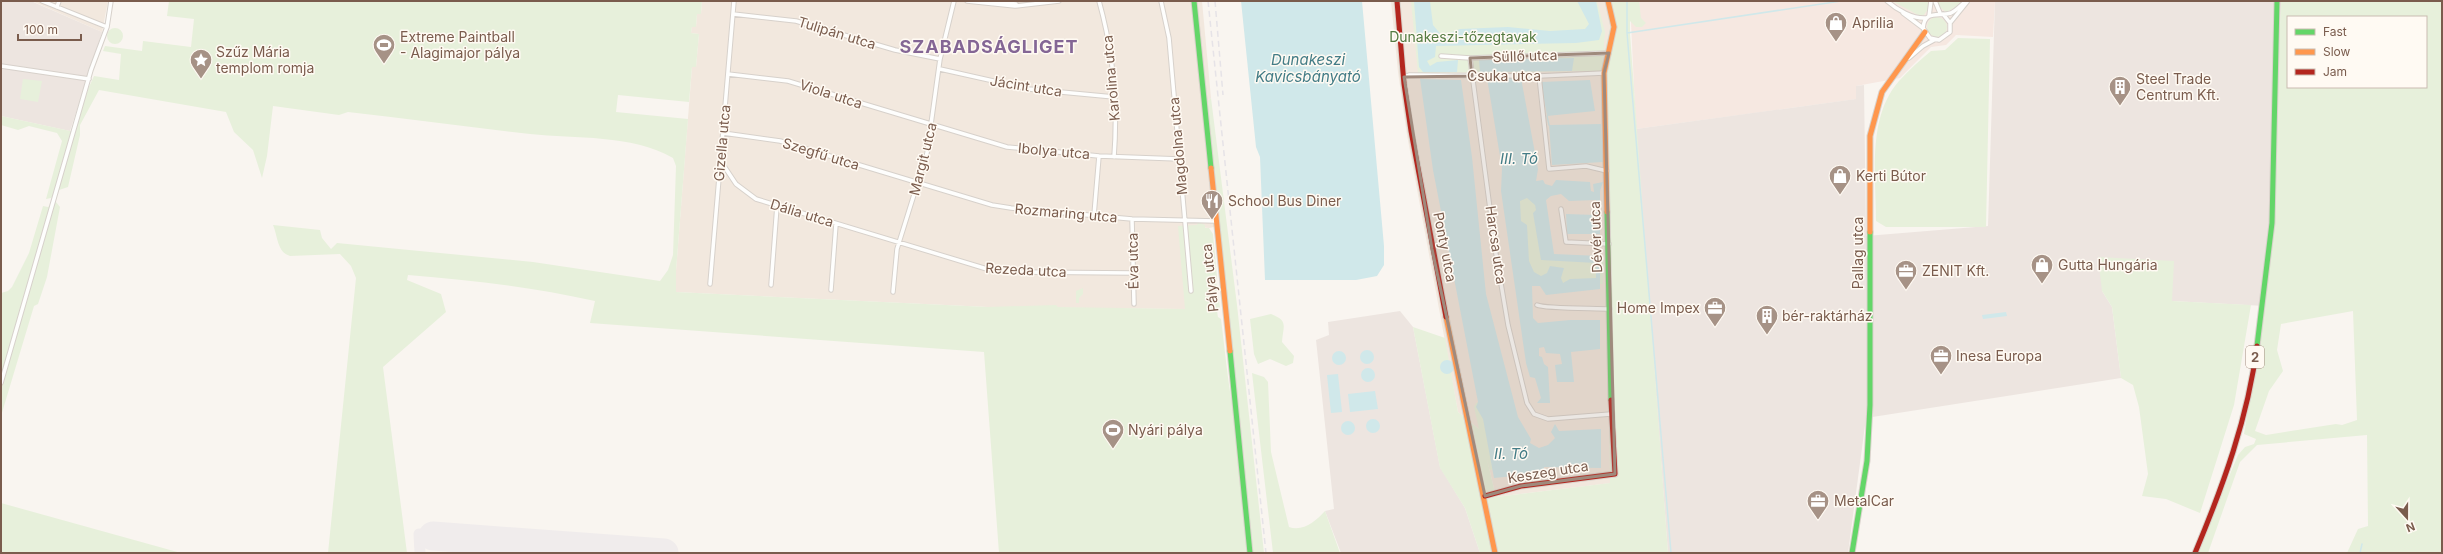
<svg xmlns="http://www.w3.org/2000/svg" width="2443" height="554" viewBox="0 0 2443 554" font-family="Inter,sans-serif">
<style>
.residential{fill:#f2e8de}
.commercial{fill:#f6e8e1}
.industrial{fill:#ede5e0}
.green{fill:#e7f0db;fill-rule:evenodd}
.water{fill:#d0e8ea;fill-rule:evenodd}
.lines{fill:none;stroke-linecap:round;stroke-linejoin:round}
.stream{stroke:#d0e8ea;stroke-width:1.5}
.taxiway{stroke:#f0ecec;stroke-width:11}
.runway{stroke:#f0ecec;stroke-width:29}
.street-casing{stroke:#d7d1cb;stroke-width:5.5}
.fast-casing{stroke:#d9d2cb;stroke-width:7}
.slow-casing{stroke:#d9d2cb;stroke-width:7}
.jam-casing{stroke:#d9d2cb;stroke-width:7}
.street{stroke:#fefefd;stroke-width:3.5}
.fast{stroke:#63d668;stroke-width:5}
.slow{stroke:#ff974d;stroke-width:5}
.jam{stroke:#b3261e;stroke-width:5}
.rail{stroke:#e6e3e7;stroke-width:1.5;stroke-dasharray:6 4;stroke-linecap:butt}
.marked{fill:#9f8a7d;fill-opacity:0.2;stroke:#9f8a7d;stroke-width:3;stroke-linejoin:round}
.labels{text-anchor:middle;stroke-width:3;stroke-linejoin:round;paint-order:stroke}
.shield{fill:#fffaf3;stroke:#a28b7f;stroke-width:1}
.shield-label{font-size:13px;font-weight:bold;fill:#7a5c4d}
.poi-label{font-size:14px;fill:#7a5c4d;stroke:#fffaf3;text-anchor:start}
.street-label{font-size:14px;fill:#7a5c4d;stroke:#fffaf3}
.park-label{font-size:14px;fill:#537a41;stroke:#fffaf3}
.water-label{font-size:15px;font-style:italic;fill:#437c86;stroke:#fffaf3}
.district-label{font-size:18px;font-weight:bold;letter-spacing:1px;fill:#846695;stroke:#fffaf3}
</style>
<rect width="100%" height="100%" fill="#f9f5f0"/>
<path class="residential" d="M32 1H108L102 32Z
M702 1H1202L1211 98 1207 101 1219 226 1209 228 1186 226 1185 309 988 307 676 292V271L692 67H696L699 34 691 33 692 26 696 27 697 14H701Z
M1391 1H1607L1612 21 1605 165 1611 483 1496 497 1480 430 1458 412 1407 135 1398 72Z"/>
<path class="commercial" d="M1630 1H1995L1993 37 1956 35 1946 45 1931 47 1900 78 1856 86 1857 99 1636 129Z"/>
<path class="industrial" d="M1 1H31L102 32 70 131 1 116Z
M1995 1H2281L2272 218 2265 306 2172 301 2102 291 2112 307 2121 378 1866 418 1848 553H1668L1636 129 1856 99V86L1864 85 1866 236 1988 226Z
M1400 311 1413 327 1440 467 1465 508 1480 553H1341L1325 511 1334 509 1316 340 1329 335 1328 322Z"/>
<path class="green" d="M169 1H702L701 14H697L696 27H692L691 33 699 34 696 67H692L689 102 618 95 616 112 688 119 676 271V292L988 307 1056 305 1058 307 1185 309 1178 226 1197 225 1198 222 1205 225V228H1209L1213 234 1217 277 1216 282 1220 307 1217 311 1218 317 1221 319C1226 358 1229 399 1239 436L1236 442 1239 449 1237 454 1248 553H999L984 352 590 323 595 301C532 287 471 280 408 275L407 280 441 294 446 312 383 367 407 553H328L356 278 351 266 340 254 290 256C277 252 278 237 273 225L320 230 322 238 331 249 337 243 533 262 660 281 668 270 673 255 676 166 673 158C631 134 576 139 530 134 469 127 409 119 348 112L339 115 273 106 267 156 262 178 253 150 234 132 226 112 99 90 80 125V135L68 187 59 190 51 198 46 199 62 141 57 133 29 126 18 130 1 125V116L75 132 88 89 94 76 119 80 121 54 103 51 105 46 142 51 143 41 191 47 194 19 167 16Z
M1411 1H1597L1605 32 1602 71 1418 73Z
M1607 1H1639L1641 18 1646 23 1642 27H1636L1630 21V34L1668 553H1480L1465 508 1440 468 1413 327 1445 338 1458 412 1479 429 1474 407 1476 403 1493 395 1535 464 1490 470 1487 459 1496 497 1610 483 1604 52 1612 21Z
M1892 1H1929L1930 6 1924 15H1918Z
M1937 1H1963L1959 6 1946 12 1939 7Z
M2281 1H2442V553H2347L2358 529 2368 526 2367 435 2257 445 2240 462 2208 553H2197L2238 455 2245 447 2254 444 2256 439 2244 434 2265 306 2272 218ZM2288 17H2426V87H2288ZM2353 311 2357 420 2342 425 2336 424 2266 435 2255 431 2269 391 2283 371 2277 350 2281 324Z
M1927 27a10 10 0 1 1 20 0a10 10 0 1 1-20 0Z
M107 36a8 8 0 1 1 16 0a8 8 0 1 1-16 0Z
M1958 38 1990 39 1986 227H1886L1876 221C1876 176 1867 117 1899 81 1909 70 1920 60 1931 51L1945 50Z
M23 79 42 81 38 102 20 99Z
M1211 98 1237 305 1264 553H1253L1236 405 1235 373 1231 363 1207 101Z
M1515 197 1537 199 1545 256 1604 260 1603 284 1558 287 1525 278Z
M56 202 60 207 47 277 38 304 34 306 1 416V293L8 291 12 287 29 253 43 206 48 207Z
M2098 257 2174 261 2172 301 2251 305 2234 405 2200 513 2166 499 2142 496 2148 474 2139 407 2133 385 2121 378 2112 307 2102 291Z
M1083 288V294L1079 298V303H1076V291Z
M1271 314C1289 321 1283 326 1282 342L1294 356 1293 363 1286 366 1270 359 1258 364 1254 354 1250 319Z
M1252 373 1264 377 1268 382 1271 452 1289 527C1303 532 1316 521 1325 511L1340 553H1273Z
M1 503 181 553H1Z"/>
<path class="water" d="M1241 1H1362L1384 246V265L1377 276 1356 280H1265L1260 157 1256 147Z
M1414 1H1430L1433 25 1442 36 1460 29 1508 27 1550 31 1585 29 1589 24 1577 1H1596L1602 31 1599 40 1576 43 1436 46 1435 57 1427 61 1430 66 1437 62 1458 60 1457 72H1423L1419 67Z
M1574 58 1572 71 1480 72 1479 60Z
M1487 78H1521L1538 169 1536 181 1543 180 1545 184 1552 186 1556 180 1590 182 1591 191 1594 192 1593 184 1603 182 1600 191V234H1567L1566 214 1596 215V200L1569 201 1561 194 1551 196 1546 200 1554 254 1600 256V289L1546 295 1540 286H1532L1533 318 1538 323 1570 320H1600V349L1571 352 1574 382H1557L1555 365 1562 364 1560 354 1546 353 1544 347 1539 348V356L1542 357 1544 364 1548 367 1550 403H1537L1541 398 1535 378 1530 377 1526 363 1501 191 1502 168ZM1527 198 1535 205 1536 210 1533 213 1541 260 1596 263V278L1570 279 1563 283 1561 278 1564 268 1550 266 1547 273 1541 276 1534 272 1529 261 1527 225 1521 221 1520 201Z
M1420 79 1461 80 1472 157 1486 294 1518 417 1531 439 1530 443 1539 448 1548 445 1555 438 1551 432 1555 424 1559 431 1601 429V468L1544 467V473L1494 478 1483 419 1476 407 1478 402 1433 170Z
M1590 80 1595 111 1547 116 1541 82Z
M1601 124 1603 162 1552 165 1549 125Z
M2006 312 2007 316 1983 319 1982 315Z
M1360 357a7 7 0 1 1 14 0a7 7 0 1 1-14 0Z
M1332 358a7 7 0 1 1 14 0a7 7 0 1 1-14 0Z
M1440 367a7 7 0 1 1 14 0a7 7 0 1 1-14 0Z
M1361 375a7 7 0 1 1 14 0a7 7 0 1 1-14 0Z
M1338 374 1342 412 1331 413 1327 375Z
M1375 391 1378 409 1350 412 1348 394Z
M1366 426a7 7 0 1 1 14 0a7 7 0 1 1-14 0Z
M1341 428a7 7 0 1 1 14 0a7 7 0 1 1-14 0Z"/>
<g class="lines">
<path class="stream" d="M1627 1V33L1671 553
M1627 33 1841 1
M1547 116 1549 125
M2360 553 2362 544"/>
<path class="taxiway" d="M420 553 419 534 435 536"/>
<path class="runway" d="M433 536 664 553"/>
<g class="street-casing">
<path id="street" d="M42 1 107 27
M967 1 1015 6 1059 1
M983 1 1016 4
M1099 1C1113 51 1118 105 1114 157
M1161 1 1169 38 1191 291
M1887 1C1897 10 1913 19 1926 18
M1935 1 1940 13
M57 7 59 1
M1903 13 1923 28
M733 14 796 21 895 50 940 59
M1943 14 1950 23V32L1939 40 1930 38 1923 28C1925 9 1939 17 1951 13 1957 10 1961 5 1966 1
M1929 16 1931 1
M1950 23 1967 2
M1441 56 1470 58 1609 53
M1470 58 1496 254 1508 325 1527 403 1534 414 1548 419 1611 414
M1909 58 1923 46 1934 40
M1 66 89 79
M940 69 1029 89 1114 97
M728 74 788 81 1007 147 1099 156 1179 159
M1539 76 1549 169 1586 166 1607 171
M1404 77 1409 75 1539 76 1604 73
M723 133 780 141 992 205 1011 208 1132 219 1216 221
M720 160 736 184 756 199 987 269 1014 272 1133 273
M1561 209 1566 242 1609 244
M1094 215 1099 156
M1132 219 1134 304
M710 284 734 1
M771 285 777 206
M831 290 836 224
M893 292 897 249 927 153 940 59 954 1
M1537 305C1545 309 1598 308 1610 309
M1 383 91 70 107 27 111 1"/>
</g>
<g class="fast-casing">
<path id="fast" d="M1194 1 1211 168
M1607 212 1611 400
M2257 346 2272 223 2277 1
M1230 351 1250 553
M1852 553 1867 461 1870 405V232"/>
</g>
<g class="slow-casing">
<path id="slow" d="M1211 168 1230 351
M1607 212 1604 73 1614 27 1608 1
M1870 232V136L1882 92 1925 32
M1446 317 1495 553"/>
</g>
<g class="jam-casing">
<path id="jam" d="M1397 1 1404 84 1411 131 1446 317
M1485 496 1521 486 1615 474 1611 400
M2195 553C2223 486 2248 418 2257 346"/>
</g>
<use href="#street" class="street"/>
<use href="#fast" class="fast"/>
<use href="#slow" class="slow"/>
<use href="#jam" class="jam"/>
<path class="rail" d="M1208 1 1266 553
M1215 1 1223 95"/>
</g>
<path class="marked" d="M1609 53 1604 73 1615 474 1521 486 1485 496 1432 249 1404 77 1472 76 1470 58Z"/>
<defs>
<g id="shop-pin" transform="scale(1.15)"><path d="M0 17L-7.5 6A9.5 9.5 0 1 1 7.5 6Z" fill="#a69286" stroke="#fffaf3"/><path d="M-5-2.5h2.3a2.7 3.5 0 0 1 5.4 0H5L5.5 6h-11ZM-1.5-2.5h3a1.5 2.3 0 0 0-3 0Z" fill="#fff"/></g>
<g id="stadium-pin" transform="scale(1.15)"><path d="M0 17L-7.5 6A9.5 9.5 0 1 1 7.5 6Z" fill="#a69286" stroke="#fffaf3"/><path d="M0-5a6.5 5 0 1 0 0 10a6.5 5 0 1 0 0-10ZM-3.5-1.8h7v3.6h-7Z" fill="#fff"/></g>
<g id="sight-pin" transform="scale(1.15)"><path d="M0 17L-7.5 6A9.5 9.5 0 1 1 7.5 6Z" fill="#a69286" stroke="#fffaf3"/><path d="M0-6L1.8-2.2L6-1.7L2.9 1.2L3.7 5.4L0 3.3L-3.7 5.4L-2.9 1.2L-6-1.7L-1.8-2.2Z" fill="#fff"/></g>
<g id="building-pin" transform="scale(1.15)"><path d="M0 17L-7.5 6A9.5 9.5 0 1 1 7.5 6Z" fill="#a69286" stroke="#fffaf3"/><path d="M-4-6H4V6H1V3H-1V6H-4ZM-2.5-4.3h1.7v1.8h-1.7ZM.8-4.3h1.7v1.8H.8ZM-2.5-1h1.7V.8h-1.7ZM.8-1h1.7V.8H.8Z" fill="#fff"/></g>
<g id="restaurant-pin" transform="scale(1.15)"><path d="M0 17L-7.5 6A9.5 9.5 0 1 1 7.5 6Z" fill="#a69286" stroke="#fffaf3"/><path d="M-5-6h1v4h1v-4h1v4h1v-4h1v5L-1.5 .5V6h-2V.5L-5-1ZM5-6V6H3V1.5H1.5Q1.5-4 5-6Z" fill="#fff"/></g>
<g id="office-pin" transform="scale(1.15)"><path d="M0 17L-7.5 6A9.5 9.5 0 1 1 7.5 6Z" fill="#a69286" stroke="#fffaf3"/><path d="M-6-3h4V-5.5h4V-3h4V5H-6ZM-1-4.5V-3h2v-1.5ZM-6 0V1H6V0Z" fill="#fff"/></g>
</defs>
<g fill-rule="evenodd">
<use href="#shop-pin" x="1836" y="23"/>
<use href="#stadium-pin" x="384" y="45"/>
<use href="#sight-pin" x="201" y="60"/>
<use href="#building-pin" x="2120" y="87"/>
<use href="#shop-pin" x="1840" y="176"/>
<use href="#restaurant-pin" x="1212" y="201"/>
<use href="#shop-pin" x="2042" y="265"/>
<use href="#office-pin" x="1906" y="271"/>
<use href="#office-pin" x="1715" y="308"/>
<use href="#building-pin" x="1767" y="316"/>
<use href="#office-pin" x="1941" y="356"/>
<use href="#stadium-pin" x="1113" y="430"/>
<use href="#office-pin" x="1818" y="501"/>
</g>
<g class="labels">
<rect class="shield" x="2246" y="346" width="18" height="22" rx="3"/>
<g class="shield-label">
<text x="2255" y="362">2</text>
</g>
<g class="poi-label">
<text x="1852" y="28">Aprilia</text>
<text x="400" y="42">Extreme Paintball<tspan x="400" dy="16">- Alagimajor pálya</tspan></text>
<text x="216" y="57">Szűz Mária<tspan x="216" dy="16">templom romja</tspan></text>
<text x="2136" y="84">Steel Trade<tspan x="2136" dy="16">Centrum Kft.</tspan></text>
<text x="1856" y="181">Kerti Bútor</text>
<text x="1228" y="206">School Bus Diner</text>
<text x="2058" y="270">Gutta Hungária</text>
<text x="1922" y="276">ZENIT Kft.</text>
<text x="1700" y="313" text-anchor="end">Home Impex</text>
<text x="1782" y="321">bér-raktárház</text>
<text x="1956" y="361">Inesa Europa</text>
<text x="1128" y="435">Nyári pálya</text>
<text x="1834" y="506">MetalCar</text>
</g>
<g class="street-label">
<text transform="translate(837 33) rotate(17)" y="5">Tulipán utca</text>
<text transform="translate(1525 56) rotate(-2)" y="5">Süllő utca</text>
<text x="1504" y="81">Csuka utca</text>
<text transform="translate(1111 78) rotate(-95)" y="5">Karolina utca</text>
<text transform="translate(1026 86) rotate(9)" y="5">Jácint utca</text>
<text transform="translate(831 94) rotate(18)" y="5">Viola utca</text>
<text transform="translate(722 143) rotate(-85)" y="5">Gizella utca</text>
<text transform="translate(1178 146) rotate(-95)" y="5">Magdolna utca</text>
<text transform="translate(1054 151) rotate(5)" y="5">Ibolya utca</text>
<text transform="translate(821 154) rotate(17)" y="5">Szegfű utca</text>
<text transform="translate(923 159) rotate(-76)" y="5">Margit utca</text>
<text transform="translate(802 213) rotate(17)" y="5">Dália utca</text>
<text transform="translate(1066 213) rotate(5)" y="5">Rozmaring utca</text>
<text transform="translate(1596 237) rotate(-92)" y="5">Dévér utca</text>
<text transform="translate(1496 245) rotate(82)" y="5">Harcsa utca</text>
<text transform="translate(1445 247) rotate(79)" y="5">Ponty utca</text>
<text transform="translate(1858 253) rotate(-90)" y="5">Pallag utca</text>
<text transform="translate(1133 261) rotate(-91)" y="5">Éva utca</text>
<text transform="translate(1026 270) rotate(3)" y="5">Rezeda utca</text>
<text transform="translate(1210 278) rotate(-96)" y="5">Pálya utca</text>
<text transform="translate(1548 472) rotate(-9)" y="5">Keszeg utca</text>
</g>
<g class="park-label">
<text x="1463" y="42">Dunakeszi-tőzegtavak</text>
</g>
<g class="water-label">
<text x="1308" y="65">Dunakeszi<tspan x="1308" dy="17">Kavicsbányató</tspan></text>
<text x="1519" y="164">III. Tó</text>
<text x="1511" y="459">II. Tó</text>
</g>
<g class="district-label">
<text x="989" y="53">SZABADSÁGLIGET</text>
</g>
</g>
<rect width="2443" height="554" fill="none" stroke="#7a5c4d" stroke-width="4"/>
<rect x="2287" y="16" width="140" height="72" fill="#fffaf3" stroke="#cabbb1"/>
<rect x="2295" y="29" width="20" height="6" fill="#63d668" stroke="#cabbb1"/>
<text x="2323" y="36" font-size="12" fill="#7a5c4d">Fast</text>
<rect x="2295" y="49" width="20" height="6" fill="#ff974d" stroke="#cabbb1"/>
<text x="2323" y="56" font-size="12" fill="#7a5c4d">Slow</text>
<rect x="2295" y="69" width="20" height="6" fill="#b3261e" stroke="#cabbb1"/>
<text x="2323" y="76" font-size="12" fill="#7a5c4d">Jam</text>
<g transform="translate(2407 518) rotate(159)" stroke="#fffaf3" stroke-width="3" paint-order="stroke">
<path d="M0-3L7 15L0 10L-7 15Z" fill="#7a5c4d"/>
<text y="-6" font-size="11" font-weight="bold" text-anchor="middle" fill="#7a5c4d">N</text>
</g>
<path d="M18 34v6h63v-6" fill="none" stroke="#7a5c4d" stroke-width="2"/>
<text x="24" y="34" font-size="12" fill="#7a5c4d" stroke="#fffaf3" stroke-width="3" paint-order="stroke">100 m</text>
</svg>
